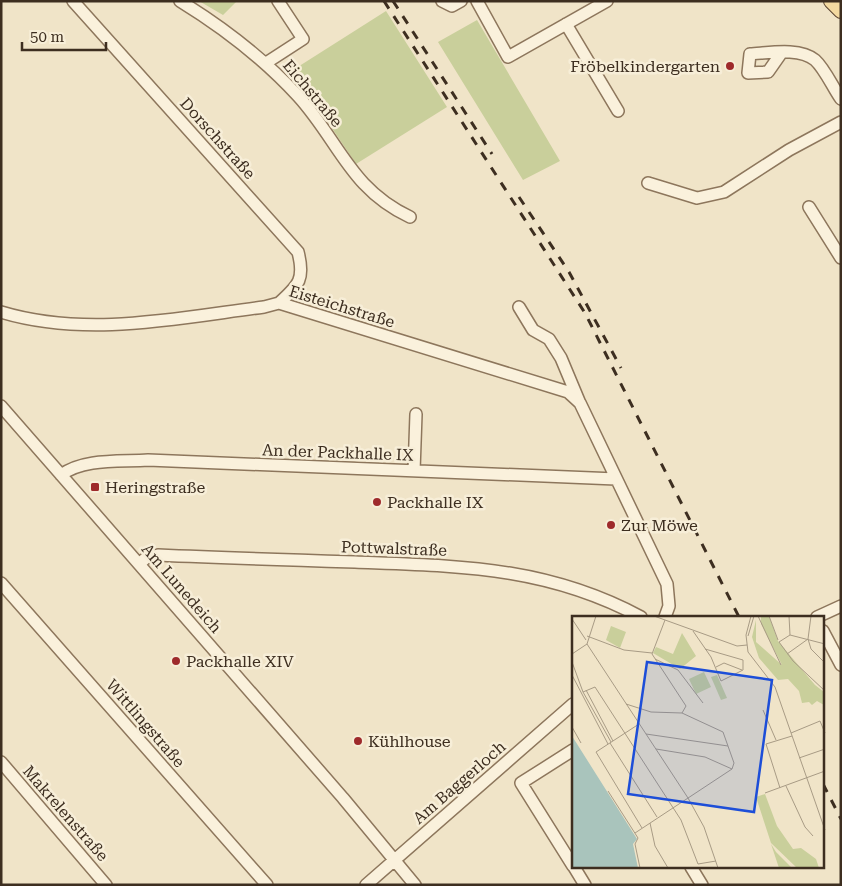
<svg xmlns="http://www.w3.org/2000/svg" width="842" height="886" viewBox="0 0 842 886" font-family="'Roboto Serif',serif">
<style>
.green{fill:#c9cf9b}
.lines{fill:none;stroke-linecap:round;stroke-linejoin:round}
.minor-casing{stroke:#8d765c;stroke-width:14}
.major-casing{stroke:#5b4430;stroke-width:16}
.minor{stroke:#faf1dc;stroke-width:11}
.major{stroke:#f3d9a0;stroke-width:14}
.rail{stroke:#3d2e20;stroke-width:3;stroke-dasharray:9 9;stroke-linecap:butt}
.poi-dot{fill:#9e2a2b;stroke:#f7eed8;stroke-width:2}
.labels{text-anchor:middle;stroke-width:5;stroke-linejoin:round;paint-order:stroke}
.poi-label{font-size:16px;fill:#3d2e20;stroke:#f7eed8;text-anchor:start}
.street-label{font-size:16px;fill:#3d2e20;stroke:#f7eed8}
.inset-road{fill:none;stroke:#a89b85;stroke-width:1}
.view{fill:#1d4ed8;fill-opacity:0.15;stroke:#1d4ed8;stroke-width:2.5}
.inset-edge{fill:none;stroke:#3d2e20;stroke-width:2.5}
</style>
<rect width="100%" height="100%" fill="#f0e4c8"/>
<path class="green" d="M199 1H237L223 15Z
M386 11 447 107 356 164 293 70Z
M477 20 560 161 523 180 438 42Z"/>
<g class="lines">
<g class="minor-casing">
<path id="minor" d="M73 1 298 252C305 279 299 285 279 303
M180 1C224 28 263 58 298 96 339 141 350 189 410 217
M442 1 452 6 461 1
M477 1 508 57 607 1
M566 24 618 111
M782 52 768 72 748 73 750 54C768 53 800 47 815 60 825 69 833 88 841 99
M266 63 303 39 278 1
M648 183 697 198 724 192 789 150 841 122
M809 207 841 258
M519 307 533 330 549 339 561 358 579 401
M1 312C87 338 178 318 264 307L279 303 568 392 580 403 667 584 669 606 665 617
M1 406 343 798 415 885
M414 471 416 414
M61 475C84 458 120 462 148 460L616 479
M139 564 146 558 158 555C224 558 289 560 355 562 459 566 546 566 641 617
M1 583 267 885
M817 617 841 606
M823 631 841 665
M573 750 521 783 573 866
M1 762 106 885
M574 867 585 885
M691 867 702 885
M366 885 573 704"/>
</g>
<g class="major-casing">
<path id="major" d="M831 1 841 11"/>
</g>
<use href="#minor" class="minor"/>
<use href="#major" class="major"/>
<path class="rail" d="M384 1 585 313 739 617
M393 1 492 154
M519 197 569 272 621 368
M823 784 841 819"/>
</g>
<g class="poi-dot">
<circle cx="730" cy="66" r="5"/>
<rect x="90" y="482" width="10" height="10" rx="2.5"/>
<circle cx="377" cy="502" r="5"/>
<circle cx="611" cy="525" r="5"/>
<circle cx="176" cy="661" r="5"/>
<circle cx="358" cy="741" r="5"/>
</g>
<g class="labels">
<g class="poi-label">
<text x="720" y="72" text-anchor="end">Fröbelkindergarten</text>
<text x="105" y="493">Heringstraße</text>
<text x="387" y="508">Packhalle IX</text>
<text x="621" y="531">Zur Möwe</text>
<text x="186" y="667">Packhalle XIV</text>
<text x="368" y="747">Kühlhouse</text>
</g>
<g class="street-label">
<text transform="translate(313 93) rotate(50)" y="6">Eichstraße</text>
<text transform="translate(218 138) rotate(48)" y="6">Dorschstraße</text>
<text transform="translate(342 306) rotate(17)" y="6">Eisteichstraße</text>
<text transform="translate(338 452) rotate(2)" y="6">An der Packhalle IX</text>
<text transform="translate(394 548) rotate(2)" y="6">Pottwalstraße</text>
<text transform="translate(182 588) rotate(49)" y="6">Am Lunedeich</text>
<text transform="translate(146 723) rotate(49)" y="6">Wittlingstraße</text>
<text transform="translate(459 782) rotate(-41)" y="6">Am Baggerloch</text>
<text transform="translate(66 813) rotate(49)" y="6">Makrelenstraße</text>
</g>
</g>
<g transform="translate(572 616)">
<rect width="252" height="252" fill="#f0e4c8"/>
<path d="M189 0H197L206 25 243 69 252 76V89L245 85 240 89 237 86 230 87 227 75 216 63 206 64 187 42 180 21 184 4V26L210 49 189 8ZM39 10 54 16 48 32 34 24ZM110 17 124 40 108 53 81 37 84 31 101 38ZM132 56 139 71 124 78 117 63ZM145 59 155 82 149 84 139 61ZM193 178 205 210 221 233 229 232 244 243 247 252H225L199 227 184 181ZM199 228 204 236 220 252H207Z" fill="#c9cf9b"/>
<path d="M0 120 65 223 61 228 66 252H0Z" fill="#a9c4bc"/>
<path class="inset-road" d="M24 0 15 28 116 182 132 211 146 252M82 0 165 30 175 29M179 0 174 19 176 36 203 71 253 214M186 0 209 49M197 0 206 24M217 0 218 19M239 0 236 23 239 33 253 47M0 3 14 24M93 4 80 38 114 90 110 97M121 15 139 41 149 65 171 54M15 20 52 34 80 37M176 20 182 0M253 28 218 19 207 26 221 45 253 75M133 33 171 44V54M0 38 15 28M215 38 236 23M83 43 106 54 131 87M0 46 11 76 39 126M144 51 152 47 170 54M0 59 36 128M14 74 41 125M11 76 23 71 109 204 126 248 144 245M54 88 79 96 110 97 151 116 162 147 160 153 63 217M191 94 204 124M67 108 24 136 70 212M0 111 9 127M219 117 248 105 253 117M74 118 156 130M38 127 85 201M84 133 133 141 160 153M227 142 253 133M214 170 233 211 241 220M208 172 194 128 220 120M36 175 66 222 63 228 68 252M193 177 253 155M78 207 83 230 96 252"/>
<path class="view" d="M75 46 200 64 182 196 56 178Z"/>
<rect width="252" height="252" class="inset-edge"/>
</g>
<rect width="842" height="886" fill="none" stroke="#3d2e20" stroke-width="5"/>
<path d="M22 42v8h84v-8" fill="none" stroke="#3d2e20" stroke-width="2.5"/>
<text x="30" y="42" font-size="15" fill="#3d2e20" stroke="#f7eed8" stroke-width="4" paint-order="stroke">50 m</text>
</svg>
